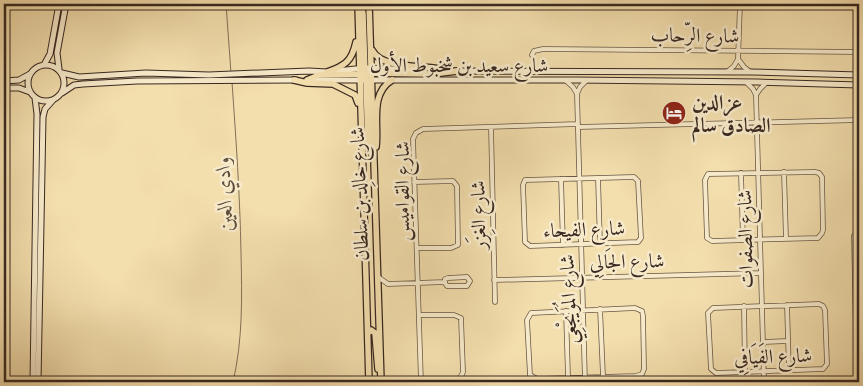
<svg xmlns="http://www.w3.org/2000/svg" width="863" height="386" viewBox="0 0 863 386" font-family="'IM FELL DW Pica',Amiri,serif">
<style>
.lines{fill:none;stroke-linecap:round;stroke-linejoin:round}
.stream{stroke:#827058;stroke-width:1}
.street-casing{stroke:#675644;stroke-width:5.5}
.secondary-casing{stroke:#382821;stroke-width:7}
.primary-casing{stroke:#382821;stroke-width:8}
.street{stroke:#f7eaca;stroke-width:4}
.secondary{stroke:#f7eaca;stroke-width:5}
.primary{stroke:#f3dead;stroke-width:5.5}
.labels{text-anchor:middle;stroke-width:5;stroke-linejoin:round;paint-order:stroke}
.street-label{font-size:20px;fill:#382821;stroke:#f7eaca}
.poi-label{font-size:20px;font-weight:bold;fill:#382821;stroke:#f7eaca;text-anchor:start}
.water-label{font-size:21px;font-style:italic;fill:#5d4c3d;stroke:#f7eaca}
</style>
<rect width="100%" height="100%" fill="#f3dead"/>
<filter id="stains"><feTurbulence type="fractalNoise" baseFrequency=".004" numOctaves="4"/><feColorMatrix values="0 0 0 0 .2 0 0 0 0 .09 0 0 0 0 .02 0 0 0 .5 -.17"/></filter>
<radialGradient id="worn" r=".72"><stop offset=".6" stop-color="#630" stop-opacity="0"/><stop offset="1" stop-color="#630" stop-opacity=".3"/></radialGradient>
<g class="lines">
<path class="stream" d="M226 4 231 73
M232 82C236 139 240 196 241 253 242 296 243 340 233 382"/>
<g class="street-casing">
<path id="street" d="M532 55 534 51 543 49 859 52
M738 59 744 67 749 71
M727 72 734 66 738 59 740 4
M565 80 573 87 577 94 585 382
M746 82 753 89 756 95 764 382
M577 94 580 87 587 80
M756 95 760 89 767 82
M491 127 495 302
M578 127 859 120
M784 172 786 239
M815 172 819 173 822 177 823 230 822 233 818 238 712 241 707 238 705 180 708 174Z
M741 173 743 239
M634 177 638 181 641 238 638 242 530 246 525 242 523 185 525 180Z
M598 178 600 244
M561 179 563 245
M414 182 453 181 457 186 458 245 451 248H417
M854 236 857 382
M378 277 388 284 445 282
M467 277 470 281 467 286H447L445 283V279L448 278Z
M494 280 761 273
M819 304 823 306 825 310 827 364 823 369 716 373 711 369 708 313 713 308Z
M787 305 789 371
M744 306 745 372
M635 308 642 311 643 316 644 369 642 374 636 376 537 379 530 375 527 320 531 313Z
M600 309 603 376
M566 311 568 377
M420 315H454L461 318 463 372C460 386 434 381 421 381
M763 342 788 341
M421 382 413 139 416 133 423 129 578 124"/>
</g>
<g class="secondary-casing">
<path id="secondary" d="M28 83a18 18 0 1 1 36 0a18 18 0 1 1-36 0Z
M44 65 50 54 59 4
M59 69 57 53 66 4
M455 71 751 72 859 75
M62 73 79 77 146 73 209 75 309 71 327 72 365 68 424 70
M310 80H576L757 82 859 85
M4 81 19 80 30 74
M4 88H19L30 92
M62 93 74 85 83 84 137 81 296 80
M33 382 37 114 35 98
M38 382 43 117 45 109 53 100"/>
</g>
<g class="primary-casing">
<path id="primary" d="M358 4 369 382
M361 4 363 14 365 73 367 75
M369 4 381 382
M372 50C382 71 429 64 449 71
M327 72C345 66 352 61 356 42
M364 72 366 80 368 144 372 154
M294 80 307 83 333 84 355 95 358 103
M307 80 319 75 362 74
M360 80 365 73 433 74 457 71
M376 147C379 125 369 94 392 80
M368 333 371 330 375 333 378 369"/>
</g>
<use href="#street" class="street"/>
<use href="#secondary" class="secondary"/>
<use href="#primary" class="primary"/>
</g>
<defs>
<g id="hotel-disc" transform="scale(1.25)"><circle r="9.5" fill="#8f2418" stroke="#f7eaca"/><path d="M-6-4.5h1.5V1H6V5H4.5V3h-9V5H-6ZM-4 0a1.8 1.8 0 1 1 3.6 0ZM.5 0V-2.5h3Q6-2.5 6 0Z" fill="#fff"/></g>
</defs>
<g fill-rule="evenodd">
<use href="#hotel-disc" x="674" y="113"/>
</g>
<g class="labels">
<g class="street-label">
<text transform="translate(695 35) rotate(1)" y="7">شارع الرِّحاب</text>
<text x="459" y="72">شارع سعيد بن شخبوط الأول</text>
<text transform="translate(402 191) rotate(-90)" y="7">شارع القواميس</text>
<text transform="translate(359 194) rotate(-92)" y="7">شارع خالِد بن سلطان</text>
<text transform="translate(478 215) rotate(-91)" y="7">شارع الغِزَر</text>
<text transform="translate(584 229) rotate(-2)" y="7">شارع الفيحاء</text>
<text transform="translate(745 239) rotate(-91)" y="7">شارع الصفوات</text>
<text transform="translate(627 261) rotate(-1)" y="7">شارع الجَالِي</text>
<text transform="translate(568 299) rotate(-92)" y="7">شارع المُوَيجْعِي</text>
<text transform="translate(773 356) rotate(-2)" y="7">شارع الفَيَافِي</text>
</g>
<g class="poi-label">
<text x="692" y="109">عزالدين<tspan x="692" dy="23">الصادق سالم</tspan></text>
</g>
<g class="water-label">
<text transform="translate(224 194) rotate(-93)" y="7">وادي العين</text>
</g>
</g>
<rect width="863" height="386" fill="none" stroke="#f3dead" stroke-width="20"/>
<rect x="5" y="5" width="853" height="376" fill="none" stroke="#382821" stroke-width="2.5"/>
<rect x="10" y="10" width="843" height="366" fill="none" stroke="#382821"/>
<rect width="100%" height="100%" filter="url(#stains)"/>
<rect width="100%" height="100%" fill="url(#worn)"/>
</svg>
